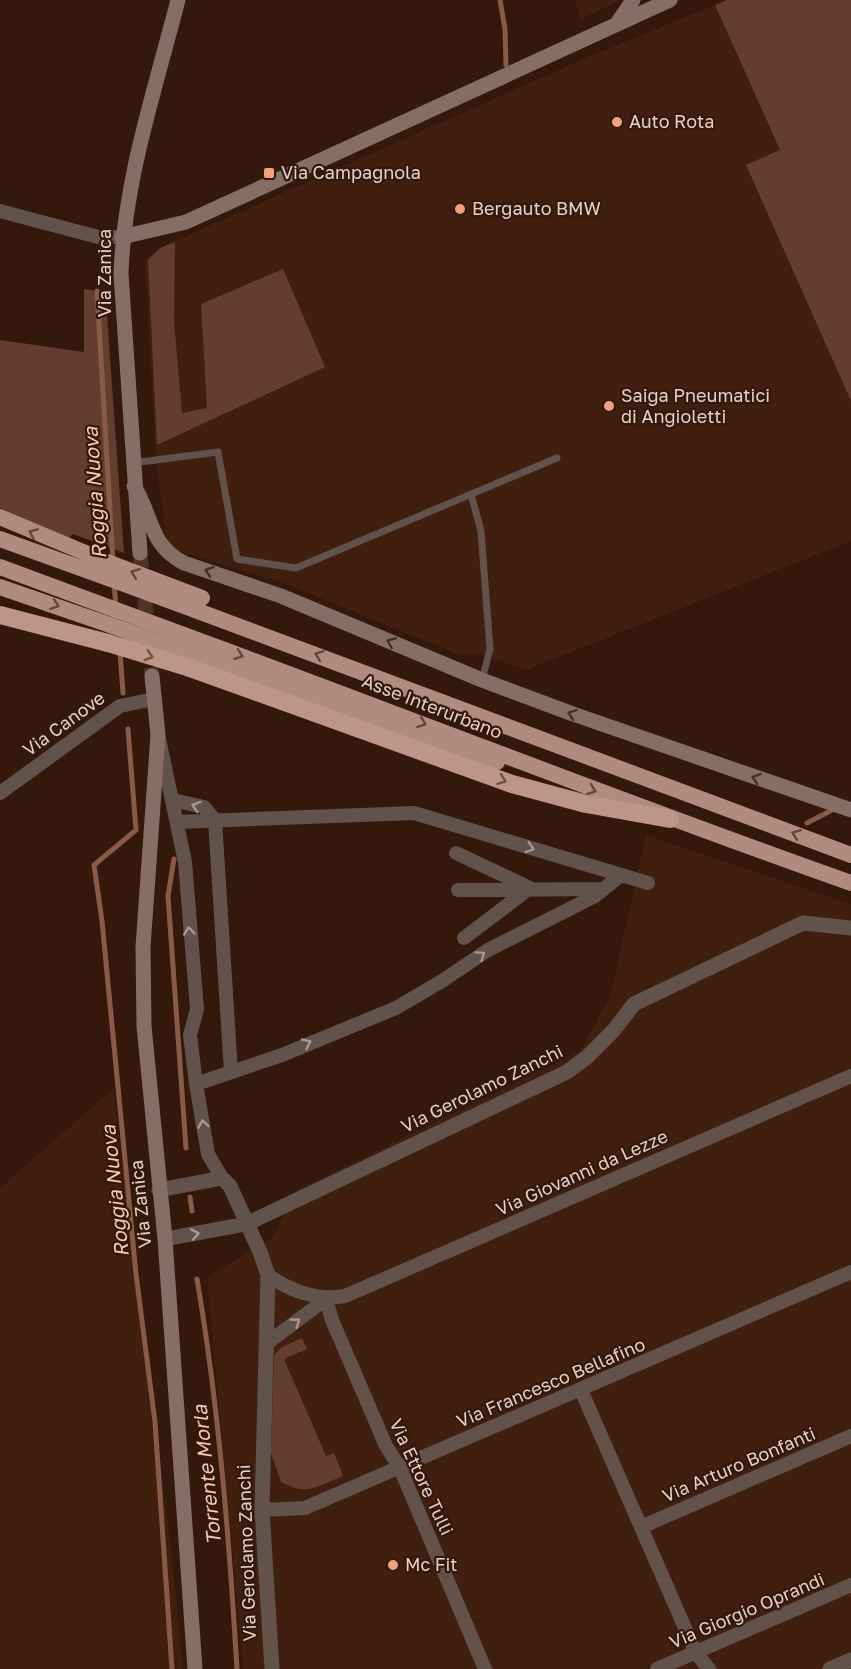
<svg xmlns="http://www.w3.org/2000/svg" width="851" height="1669" viewBox="0 0 851 1669" font-family="'Golos Text',sans-serif">
<style>
.built{fill:#411f0f}
.green{fill:#633e2f}
.lines{fill:none;stroke-linecap:round;stroke-linejoin:round}
.stream{stroke:#895a46;stroke-width:5}
.secondary-tunnel{stroke:#4e3428;stroke-width:15;stroke-dasharray:15 8;stroke-linecap:butt}
.service{stroke:#61524c;stroke-width:7}
.minor{stroke:#61524c;stroke-width:14}
.tertiary{stroke:#61524c;stroke-width:15}
.secondary{stroke:#866e64;stroke-width:15}
.trunk{stroke:#af8c7e;stroke-width:16}
.motorway{stroke:#bc9687;stroke-width:18}
.trunk-bridge{stroke:#af8c7e;stroke-width:16}
.motorway-bridge{stroke:#bc9687;stroke-width:18}
.oneway{stroke:#65463a}
.oneway2{stroke:#482e22}
.oneway3{stroke:#715143}
.oneway4{stroke:#a99790}
.poi-dot{fill:#f2a17e;stroke:#34180c;stroke-width:2}
.labels{text-anchor:middle;stroke-width:4.5;stroke-linejoin:round;paint-order:stroke}
.poi-label{font-size:18px;fill:#e4d0c7;stroke:#34180c;text-anchor:start}
.street-label{font-size:18px;fill:#e4d0c7;stroke:#34180c}
.water-label{font-size:20px;font-style:italic;fill:#f7c8b4;stroke:#34180c}
</style>
<rect width="100%" height="100%" fill="#34180c"/>
<path class="built" d="M574 0H621L581 19Z
M715 5 780 150 746 166 851 401V541L526 670 479 654 460 655 286 584 168 548 156 460 145 260 160 248 588 57Z
M646 835 851 904V1669H243L207 1277 273 1238 295 1191 580 1051 610 997Z
M113 1089 171 1549 183 1669H0V1188Z"/>
<path class="green" d="M727 0H851V401L746 165 780 150 715 5Z
M175 242 174 322 182 413 207 408 201 304 283 269 325 367 157 445 148 260 160 248Z
M84 289 97 291 106 301 124 553 73 534 68 539 0 508V340L84 352Z
M302 1338 307 1349 284 1359 326 1456 334 1453 343 1476C316 1487 307 1496 281 1482L271 1453 274 1355 282 1347Z"/>
<g class="lines">
<path class="stream" d="M500 0 505 29 506 65
M97 291 113 562
M114 583 116 607
M120 652 123 693
M128 729 136 830 94 865 102 921 136 1274 155 1422 172 1669
M807 823 836 808
M174 859 168 896 186 1148
M190 1197 192 1211
M197 1279C219 1408 229 1538 237 1669"/>
<path class="secondary-tunnel" d="M140 553 152 676"/>
<path class="service" d="M132 463 218 452 237 559 296 568 557 458
M471 494 481 531 490 649 482 680"/>
<path class="minor" d="M0 211 98 237H122
M159 739 185 862 197 1009 190 1035 196 1084 208 1154 222 1178
M0 793 120 706 154 699
M173 800 204 807 215 820 231 1072
M178 822 414 813 648 883
M456 853 526 886
M458 890 603 889
M464 938 530 888
M196 1084 282 1055 396 1008 442 981 488 950 595 896 621 875
M268 1275C290 1291 318 1301 345 1296L851 1076
M326 1299 332 1320 386 1446 400 1468 485 1669
M266 1344 326 1299
M581 1390 696 1653 709 1669
M262 1510 305 1508 851 1272
M641 1527 851 1436
M657 1669 851 1585"/>
<path class="tertiary" d="M159 1190 222 1178 230 1186 260 1252 268 1275 262 1510 272 1669
M165 1239 246 1224 567 1072 587 1057 614 1030 634 1004 803 923 851 928
M830 1669 851 1660"/>
<path class="secondary" d="M618 22 633 0
M122 237 186 222 670 0
M134 486C153 517 149 545 184 563L281 596 482 680 573 714 851 810
M140 553 121 274C124 181 155 90 178 0
M152 676 158 735 143 947 144 1026 165 1239 195 1669"/>
<path class="trunk" d="M0 517 107 562
M0 539 108 578
M0 567 108 607
M0 587 110 625
M195 610 851 855
M184 635C407 717 627 804 851 883
M184 652 452 750 497 762"/>
<path class="motorway" d="M0 615 108 643
M190 668 512 784 586 804 670 819"/>
<path class="trunk-bridge" d="M107 562 202 598
M108 578 195 610
M108 607 184 635
M110 625 184 652"/>
<path class="motorway-bridge" d="M108 643 190 668"/>
</g>
<defs><path id="oneway-chevron" d="M-2-3.5L2.5 0L-2 3.5" fill="none" stroke-width="1.6" stroke-linecap="round" stroke-linejoin="round" transform="scale(1.5)"/></defs>
<g class="oneway">
<use href="#oneway-chevron" transform="translate(33 533) rotate(-157)"/>
<use href="#oneway-chevron" transform="translate(135 573) rotate(-159)"/>
<use href="#oneway-chevron" transform="translate(55 605) rotate(19)"/>
<use href="#oneway-chevron" transform="translate(239 655) rotate(20)"/>
<use href="#oneway-chevron" transform="translate(319 655) rotate(-159)"/>
<use href="#oneway-chevron" transform="translate(422 723) rotate(21)"/>
<use href="#oneway-chevron" transform="translate(592 790) rotate(20)"/>
<use href="#oneway-chevron" transform="translate(796 834) rotate(-159)"/>
</g>
<g class="oneway2">
<use href="#oneway-chevron" transform="translate(209 571) rotate(-161)"/>
<use href="#oneway-chevron" transform="translate(391 642) rotate(-157)"/>
<use href="#oneway-chevron" transform="translate(572 714) rotate(-160)"/>
<use href="#oneway-chevron" transform="translate(756 778) rotate(-161)"/>
</g>
<g class="oneway3">
<use href="#oneway-chevron" transform="translate(149 656) rotate(17)"/>
<use href="#oneway-chevron" transform="translate(502 780) rotate(20)"/>
</g>
<g class="oneway4">
<use href="#oneway-chevron" transform="translate(196 806) rotate(-162)"/>
<use href="#oneway-chevron" transform="translate(530 848) rotate(17)"/>
<use href="#oneway-chevron" transform="translate(189 931) rotate(-96)"/>
<use href="#oneway-chevron" transform="translate(481 955) rotate(-34)"/>
<use href="#oneway-chevron" transform="translate(307 1043) rotate(-25)"/>
<use href="#oneway-chevron" transform="translate(203 1124) rotate(-99)"/>
<use href="#oneway-chevron" transform="translate(195 1234) rotate(-10)"/>
<use href="#oneway-chevron" transform="translate(296 1322) rotate(-37)"/>
</g>
<g class="poi-dot">
<circle cx="617" cy="122" r="6"/>
<rect x="263" y="167" width="12" height="12" rx="3"/>
<circle cx="460" cy="209" r="6"/>
<circle cx="609" cy="406" r="6"/>
<circle cx="393" cy="1565" r="6"/>
</g>
<g class="labels">
<g class="poi-label">
<text x="629" y="128">Auto Rota</text>
<text x="281" y="179">Via Campagnola</text>
<text x="472" y="215">Bergauto BMW</text>
<text x="621" y="402">Saiga Pneumatici<tspan x="621" dy="21">di Angioletti</tspan></text>
<text x="405" y="1571">Mc Fit</text>
</g>
<g class="street-label">
<text transform="translate(105 273) rotate(-90)" y="6">Via Zanica</text>
<text transform="translate(432 707) rotate(21)" y="6">Asse Interurbano</text>
<text transform="translate(64 724) rotate(-36)" y="6">Via Canove</text>
<text transform="translate(482 1089) rotate(-26)" y="6">Via Gerolamo Zanchi</text>
<text transform="translate(582 1173) rotate(-24)" y="6">Via Giovanni da Lezze</text>
<text transform="translate(141 1204) rotate(-96)" y="6">Via Zanica</text>
<text transform="translate(551 1383) rotate(-23)" y="6">Via Francesco Bellafino</text>
<text transform="translate(739 1465) rotate(-23)" y="6">Via Arturo Bonfanti</text>
<text transform="translate(421 1477) rotate(65)" y="6">Via Ettore Tulli</text>
<text transform="translate(247 1553) rotate(-92)" y="6">Via Gerolamo Zanchi</text>
<text transform="translate(747 1611) rotate(-23)" y="6">Via Giorgio Oprandi</text>
</g>
<g class="water-label">
<text transform="translate(95 493) rotate(-94)" y="7">Roggia Nuova</text>
<text transform="translate(115 1191) rotate(-96)" y="7">Roggia Nuova</text>
<text transform="translate(207 1475) rotate(-96)" y="7">Torrente Morla</text>
</g>
</g>
</svg>
